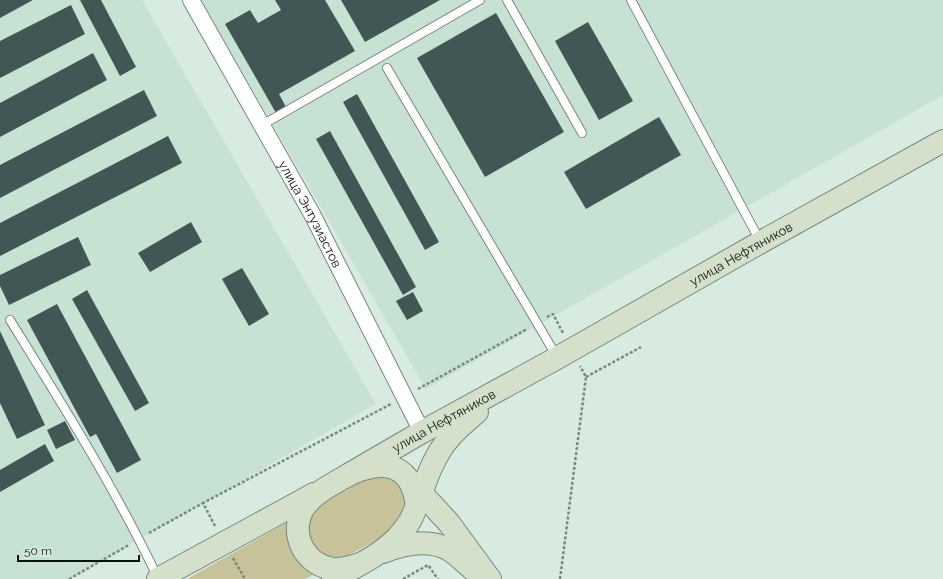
<svg xmlns="http://www.w3.org/2000/svg" width="943" height="579" viewBox="0 0 943 579" font-family="Raleway,sans-serif">
	<rect width="100%" height="100%" fill="#d8ebe0"/>
	<g fill="#c7e2d3">
		<path d="M0,0H142L376,404L70,579H0Z"/>
		<path d="M201,0H943V95L426,389Z"/>
	</g>
	<g fill="#c7c29a">
		<path d="M370,474L393,478L403,489L406,504L396,523L380,538L349,555L342,557H334L326,556L319,552L313,546L309,538L307,519L315,504Z"/>
		<path d="M288,522C285,544 295,564 315,574L305,579H187Z"/>
	</g>
	<g fill="#425655">
		<path d="M0,0H33L0,18Z"/>
		<path d="M80,0H101L136,67L120,76Z"/>
		<path d="M275,0H325L355,51L279,94L286,107L276,113L225,24L250,10L258,23L281,10Z"/>
		<path d="M341,0H440L365,42Z"/>
		<path d="M71,5L85,34L0,78V41Z"/>
		<path d="M496,13L564,132L485,177L417,58Z"/>
		<path d="M588,22L633,101L599,120L555,41Z"/>
		<path d="M93,53L107,80L0,137V103Z"/>
		<path d="M144,90L157,116L0,198V165Z"/>
		<path d="M357,94L439,242L425,250L343,102Z"/>
		<path d="M659,117L681,155L586,209L564,172Z"/>
		<path d="M330,131L416,287L403,295L316,139Z"/>
		<path d="M168,136L182,163L0,256V223Z"/>
		<path d="M191,222L202,242L150,272L138,253Z"/>
		<path d="M78,237L91,265L9,305L0,286V275Z"/>
		<path d="M242,268L269,314L249,326L222,279Z"/>
		<path d="M87,290L149,403L135,411L72,299Z"/>
		<path d="M413,292L423,311L407,320L396,301Z"/>
		<path d="M57,304L141,460L117,473L96,434L90,437L27,320Z"/>
		<path d="M0,331L45,425L17,439L0,403Z"/>
		<path d="M65,421L75,440L56,449L47,430Z"/>
		<path d="M45,444L54,461L0,492V470Z"/>
	</g>
	<g fill="none" stroke-linecap="round" stroke-linejoin="round">
		<defs>
			<g id="lane">
				<path d="M507,0L582,133"/>
				<path d="M631,0L760,241"/>
				<path d="M387,68L557,357"/>
				<path d="M262,125L480,0"/>
				<path d="M10,320C62,404 115,488 158,578"/>
			</g>
			<g id="street">
				<path id="s1" d="M191,0L312,214L422,432"/>
			</g>
			<g id="secondary">
				<path id="s2" d="M348,475L422,432L557,358L761,242L943,141"/>
				<path d="M413,484L449,523L490,579"/>
				<path d="M416,508C425,483 433,455 452,435C460,426 469,419 477,412"/>
				<path d="M383,552C403,544 428,539 448,549C458,555 466,564 475,571"/>
				<path d="M158,579L314,494"/>
				<path d="M333,579C364,562 402,546 415,510C418,504 415,495 413,489C401,455 365,465 341,479C327,487 312,495 303,509C289,535 305,565 333,569C342,570 351,567 360,564"/>
			</g>
		</defs>
		<use href="#lane" stroke="#77887f" stroke-width="10"/>
		<use href="#street" stroke="#77887f" stroke-width="18"/>
		<use href="#secondary" stroke="#77887f" stroke-width="24"/>
		<g stroke="#7b8880" stroke-width="2.5" stroke-dasharray="3 2" stroke-linecap="butt">
			<path d="M547,317L553,314L563,333"/>
			<path d="M586,377L641,347"/>
			<path d="M418,389L527,329"/>
			<path d="M215,526L203,503L391,404"/>
			<path d="M149,533L203,503"/>
			<path d="M233,558L245,579"/>
			<path d="M69,579L129,545"/>
			<path d="M403,579L428,565L438,579"/>
			<path d="M560,579L586,377L580,366"/>
		</g>
		<use href="#lane" stroke="#fff" stroke-width="8"/>
		<use href="#street" stroke="#fff" stroke-width="16"/>
		<use href="#secondary" stroke="#d4e0ca" stroke-width="22"/>
	</g>
	<g text-anchor="middle" stroke-width="4" stroke-linejoin="round" paint-order="stroke">
		<g font-size="13" fill="#0b120e" stroke="#d8ebe0">
			<text dy="5" stroke="none"><textPath href="#s1" startOffset="245">улица Энтузиастов</textPath></text>
			<text dy="5" stroke="none"><textPath href="#s2" startOffset="451">улица Нефтяников</textPath></text>
			<text dy="5" stroke="none"><textPath href="#s2" startOffset="110">улица Нефтяников</textPath></text>
		</g>
	</g>
	<path d="M18 555v6h121v-6" fill="none" stroke="#0b120e" stroke-width="2"/>
	<text x="24" y="555" font-size="12" fill="#0b120e" stroke="#d8ebe0" stroke-width="3" paint-order="stroke">50 m</text>
</svg>
